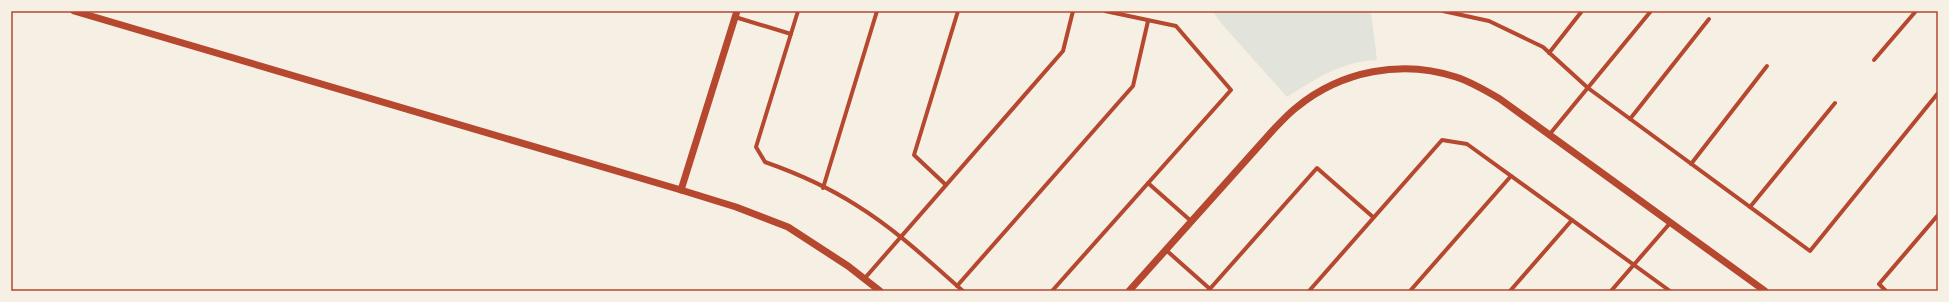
<svg xmlns="http://www.w3.org/2000/svg" width="1949" height="302" viewBox="0 0 1949 302" font-family="'Source Serif 4',serif">
	<rect width="100%" height="100%" fill="#f6efe4"/>
	<path fill="#e2e4dc" d="M1215,11H1371L1377,60C1342,61 1315,79 1287,97L1221,23L1213,12Z"/>
	<g fill="none" stroke-linecap="round" stroke-linejoin="round">
		<g stroke="#b5482f" stroke-width="4">
			<path d="M798,11L756,147L765,162C796,173 828,187 856,205C895,229 929,261 963,291"/>
			<path d="M1443,11L1489,21L1543,47L1588,88L1810,251L1938,93"/>
			<path d="M735,17L791,34"/>
			<path d="M1549,53L1582,11"/>
			<path d="M1874,60L1916,11"/>
			<path d="M1630,119L1709,19"/>
			<path d="M1549,135L1651,11"/>
			<path d="M1691,164L1767,66"/>
			<path d="M1148,183L1191,221"/>
			<path d="M946,185L914,155L958,11"/>
			<path d="M823,188L877,11"/>
			<path d="M1750,207L1835,103"/>
			<path d="M1166,250L1210,289"/>
			<path d="M865,278L1063,51L1073,11"/>
			<path d="M957,286L1133,86L1148,21"/>
			<path d="M1052,291L1231,90L1176,26L1105,11"/>
			<path d="M1208,291L1317,168L1373,217"/>
			<path d="M1309,291L1442,140L1467,144L1670,291"/>
			<path d="M1410,291L1511,176"/>
			<path d="M1510,291L1572,220"/>
			<path d="M1611,291L1671,222"/>
			<path d="M1886,291L1879,284L1938,215"/>
		</g>
		<g stroke="#b5482f" stroke-width="7">
			<path d="M74,11L681,190L736,207L788,227L848,266L880,291"/>
			<path d="M681,190L737,11"/>
			<path d="M1129,291L1275,128C1282,121 1289,113 1297,107C1341,71 1402,59 1456,77C1471,82 1485,90 1500,99L1765,291"/>
		</g>
	</g>
	<rect width="1949" height="302" fill="none" stroke="#f6efe4" stroke-width="24"/>
	<rect x="12" y="12" width="1925" height="278" fill="none" stroke="#b5482f" stroke-width="1.5"/>
</svg>
